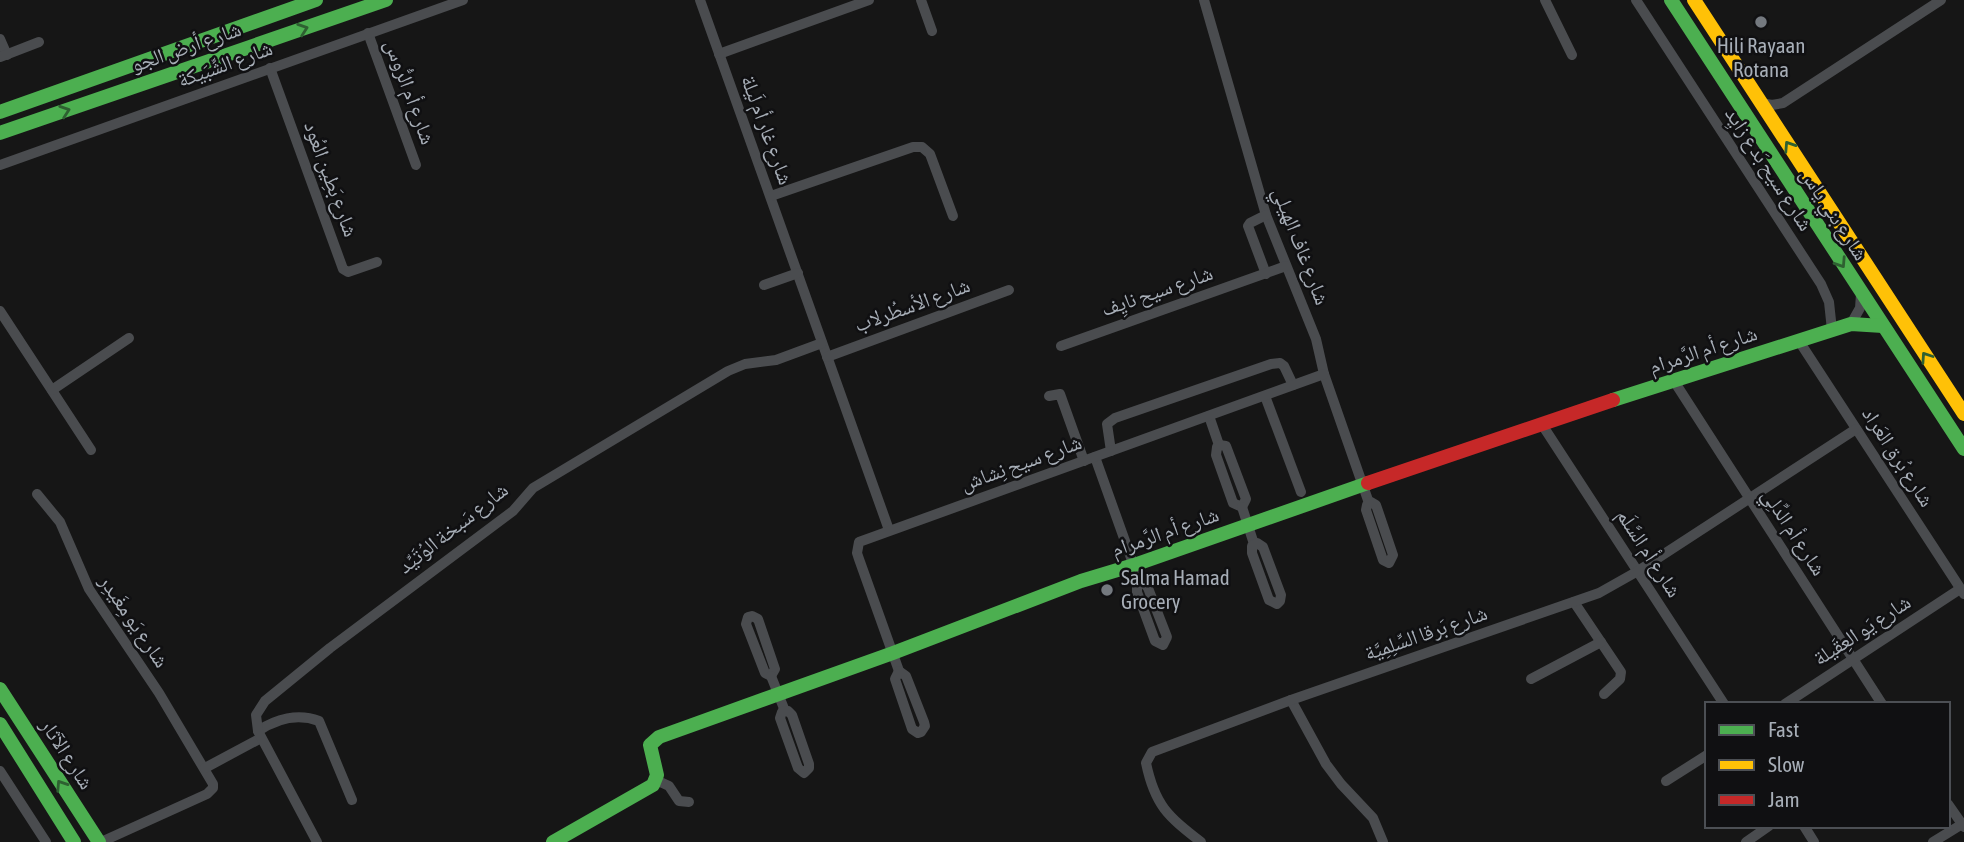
<svg xmlns="http://www.w3.org/2000/svg" width="1964" height="842" viewBox="0 0 1964 842" font-family="'Asap Condensed','Noto Naskh Arabic',sans-serif">
	<rect width="100%" height="100%" fill="#161616"/>
	<g fill="none" stroke-linecap="round" stroke-linejoin="round">
		<g stroke="#4a4c4f" stroke-width="10">
			<path d="M700,0L889,530"/>
			<path d="M921,0L932,31"/>
			<path d="M1204,0L1266,215L1316,339L1324,374L1369,503"/>
			<path d="M1545,0L1572,55"/>
			<path d="M1636,0L1821,284L1829,302L1832,330"/>
			<path d="M368,33L416,165"/>
			<path d="M0,39L7,55"/>
			<path d="M719,54L869,0"/>
			<path d="M0,57L39,42"/>
			<path d="M270,68L343,269L348,272L377,262"/>
			<path d="M1761,103L1772,105L1783,103L1941,0"/>
			<path d="M0,165L463,0"/>
			<path d="M771,196L913,147H922L930,154L953,216"/>
			<path d="M1266,274L1248,226L1250,223L1266,215"/>
			<path d="M764,285L798,273"/>
			<path d="M0,311L91,450"/>
			<path d="M1851,324L1860,308L1861,294"/>
			<path d="M1799,341L1964,594"/>
			<path d="M1061,346L1286,266"/>
			<path d="M827,357L1009,290"/>
			<path d="M1674,381L1882,704"/>
			<path d="M52,390L129,338"/>
			<path d="M1049,396L1060,394L1084,461"/>
			<path d="M1265,396L1301,492"/>
			<path d="M1209,416L1219,445"/>
			<path d="M1541,423L1724,704"/>
			<path d="M1219,445L1226,446L1246,499L1242,507L1233,503L1216,455L1217,447Z"/>
			<path d="M1111,451L1107,424L1115,418L1271,364L1280,363L1284,366L1293,385"/>
			<path d="M1095,457L1140,583"/>
			<path d="M37,494L60,522L89,589L159,693L213,784V788L207,794L101,842"/>
			<path d="M1371,502L1376,505L1393,555L1389,563L1383,560L1366,510L1367,505Z"/>
			<path d="M1242,507L1254,544"/>
			<path d="M1257,543L1263,547L1281,595L1280,601L1277,604L1269,600L1252,553V546Z"/>
			<path d="M1140,583H1144L1148,588L1167,637L1163,645L1155,641L1137,592V585Z"/>
			<path d="M1574,602L1621,672L1620,679L1604,694"/>
			<path d="M752,616L758,619L775,669L771,676L765,673L746,624L748,617Z"/>
			<path d="M899,671L859,559L857,553L859,542L1324,374"/>
			<path d="M899,671L906,676L924,722L925,726L921,732L918,733L912,729L895,679Z"/>
			<path d="M771,676L785,711"/>
			<path d="M1531,679L1601,642"/>
			<path d="M1291,700L1326,764L1341,784L1373,818L1383,842"/>
			<path d="M1785,704L1960,589"/>
			<path d="M788,711L792,715L809,764V768L804,773L798,768L780,718L782,712Z"/>
			<path d="M258,731C276,719 298,713 319,721L352,800"/>
			<path d="M205,768L261,738"/>
			<path d="M0,771L46,842"/>
			<path d="M656,780L669,786L679,801L689,802"/>
			<path d="M1666,781L1707,755"/>
			<path d="M1948,804L1964,827"/>
			<path d="M1804,826L1814,842"/>
			<path d="M317,842L258,731L256,715L265,701L330,648L513,511L533,488L728,371L745,364L776,360L822,343"/>
			<path d="M1201,842C1168,816 1155,806 1146,763L1152,752L1291,700L1599,593L1638,571L1856,429"/>
			<path d="M1746,842L1769,826"/>
			<path d="M1933,842L1964,823"/>
		</g>
		<g stroke="#4caf50" stroke-width="14">
			<path d="M1671,0L1964,449"/>
			<path d="M0,112L316,0"/>
			<path d="M0,133L386,0"/>
			<path d="M1613,400L1851,324L1883,326"/>
			<path d="M0,689L99,842"/>
			<path d="M0,724L74,842"/>
			<path d="M553,842L653,785L657,775L650,745L659,737L893,653L1081,581L1134,565L1368,483"/>
		</g>
		<path stroke="#ffc107" stroke-width="14" d="M1694,0L1964,414"/>
		<path stroke="#c62828" stroke-width="14" d="M1368,483L1613,400"/>
	</g>
	<defs><path id="oneway-chevron" d="M-2-3.5L2.5 0L-2 3.5" fill="none" stroke-width="1.6" stroke-linecap="round" stroke-linejoin="round" transform="scale(1.75)"/></defs>
	<g stroke="#2e6031">
		<use href="#oneway-chevron" transform="translate(303 29) rotate(-19)"/>
		<use href="#oneway-chevron" transform="translate(65 111) rotate(-19)"/>
		<use href="#oneway-chevron" transform="translate(1789 146) rotate(-123)"/>
		<use href="#oneway-chevron" transform="translate(1841 263) rotate(57)"/>
		<use href="#oneway-chevron" transform="translate(1926 357) rotate(-124)"/>
		<use href="#oneway-chevron" transform="translate(61 785) rotate(-123)"/>
	</g>
	<g fill="#74797f" stroke="#101012" stroke-width="2.5">
		<circle cx="1761" cy="22" r="7"/>
		<circle cx="1107" cy="590" r="7"/>
	</g>
	<g text-anchor="middle" stroke-width="5" stroke-linejoin="round" paint-order="stroke">
		<g font-size="21" fill="#a7aeb7" stroke="#101012">
			<text x="1761" y="53">Hili Rayaan<tspan x="1761" dy="24">Rotana</tspan></text>
			<text x="1121" y="585" text-anchor="start">Salma Hamad<tspan x="1121" dy="24">Grocery</tspan></text>
		</g>
		<g font-size="21" fill="#a7aeb7" stroke="#101012">
			<text transform="translate(186 47) rotate(-19)" y="7">شارع أرض الجو</text>
			<text transform="translate(225 64) rotate(-20)" y="7">شارع الشِّبَيكة</text>
			<text transform="translate(410 92) rotate(70)" y="7">شارع أم الرُّوس</text>
			<text transform="translate(767 130) rotate(70)" y="7">شارع غار أم لَيلة</text>
			<text transform="translate(1769 169) rotate(57)" y="7">شارع سيح بَدع زايِد</text>
			<text transform="translate(331 179) rotate(70)" y="7">شارع بَطِين العُود</text>
			<text transform="translate(1834 214) rotate(57)" y="7">شارع بني ياس</text>
			<text transform="translate(1301 246) rotate(69)" y="7">شارع غاف الهيلي</text>
			<text transform="translate(1157 291) rotate(-19)" y="7">شارع سيح نايِف</text>
			<text transform="translate(912 305) rotate(-20)" y="7">شارع الأسطُرلاب</text>
			<text transform="translate(1703 350) rotate(-18)" y="7">شارع أم الرَّمرام</text>
			<text transform="translate(1898 457) rotate(57)" y="7">شارع بُرق العَراد</text>
			<text transform="translate(1021 463) rotate(-20)" y="7">شارع سيح نِشاش</text>
			<text transform="translate(453 528) rotate(-38)" y="7">شارع سَبخة الوُتَيِّد</text>
			<text transform="translate(1165 532) rotate(-19)" y="7">شارع أم الرَّمرام</text>
			<text transform="translate(1794 532) rotate(57)" y="7">شارع أم الدِّلِي</text>
			<text transform="translate(1649 553) rotate(57)" y="7">شارع أم السَّلَم</text>
			<text transform="translate(134 621) rotate(56)" y="7">شارع يَو مِغَيدِر</text>
			<text transform="translate(1862 630) rotate(-33)" y="7">شارع يَو العِقَيلة</text>
			<text transform="translate(1426 633) rotate(-19)" y="7">شارع بَرقا السِّلِمِيَّة</text>
			<text transform="translate(67 754) rotate(57)" y="7">شارع الآثار</text>
		</g>
	</g>
	<rect x="1705" y="702" width="245" height="126" fill="#101012" stroke="#4c4f54" stroke-width="2"/>
	<rect x="1719" y="725" width="35" height="10" fill="#4caf50" stroke="#4c4f54" stroke-width="2"/>
	<text x="1768" y="737" font-size="21" fill="#a7aeb7">Fast</text>
	<rect x="1719" y="760" width="35" height="10" fill="#ffc107" stroke="#4c4f54" stroke-width="2"/>
	<text x="1768" y="772" font-size="21" fill="#a7aeb7">Slow</text>
	<rect x="1719" y="795" width="35" height="10" fill="#c62828" stroke="#4c4f54" stroke-width="2"/>
	<text x="1768" y="807" font-size="21" fill="#a7aeb7">Jam</text>
</svg>
